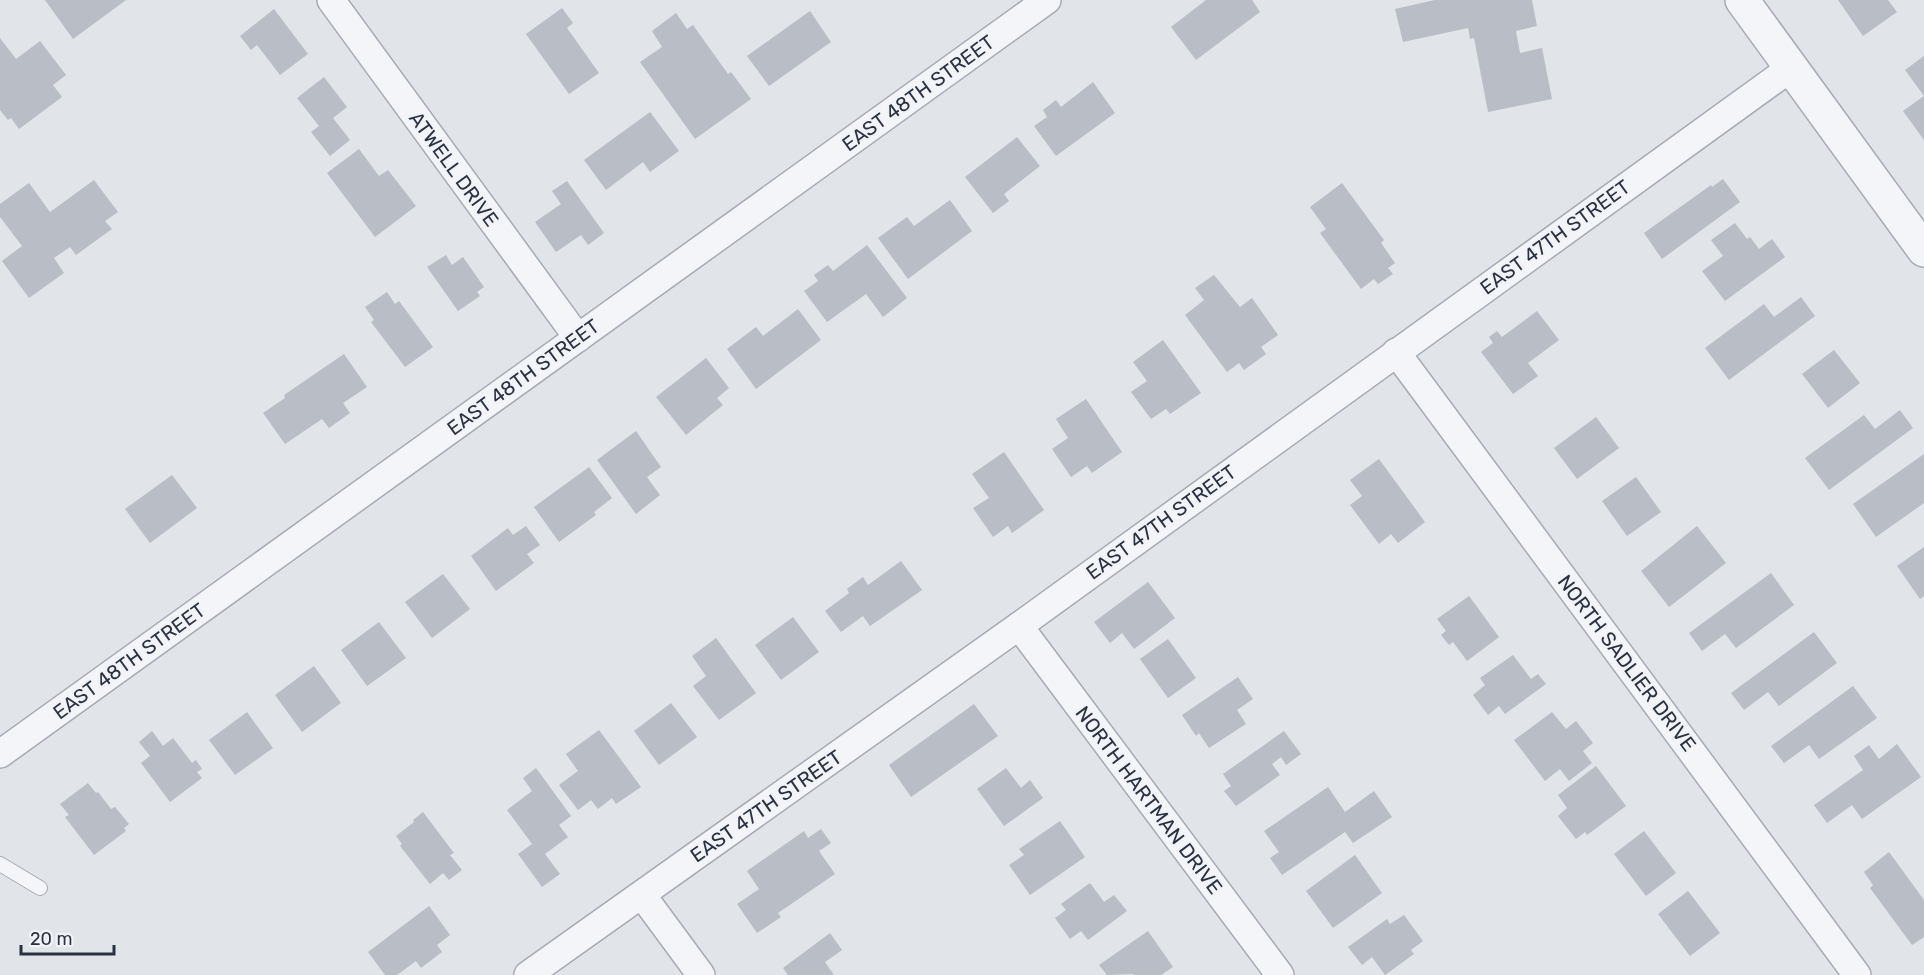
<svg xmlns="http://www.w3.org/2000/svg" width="1924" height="975" viewBox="0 0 1924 975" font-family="Rubik,sans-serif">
	<rect width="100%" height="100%" fill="#e1e4e9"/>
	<g fill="#b8bdc6">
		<path d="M45,0H126L73,39Z"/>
		<path d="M1206,0H1252L1260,12L1196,60L1171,27Z"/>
		<path d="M1435,0H1532L1537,26L1516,31L1520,53L1542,48L1552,99L1488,112L1474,38L1470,39L1468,28L1403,42L1395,9Z"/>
		<path d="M1838,0H1888L1897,12L1863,36Z"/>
		<path d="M562,8L573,23L567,28L599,73L569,94L526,34Z"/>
		<path d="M274,9L308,54L280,75L257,45L251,50L240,36Z"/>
		<path d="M810,11L831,42L769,86L747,56Z"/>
		<path d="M676,13L687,29L693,25L728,74L731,72L751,99L695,139L640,62L662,47L652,31Z"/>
		<path d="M0,38L16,59L40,41L66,75L53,85L62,97L19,129L11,118L8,120L0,110Z"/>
		<path d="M1924,56V140L1903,111L1924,96L1905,70Z"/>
		<path d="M324,77L347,107L333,118L350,140L330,156L311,132L319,126L297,98Z"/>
		<path d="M1093,82L1115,113L1056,156L1034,126L1047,117L1043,110L1056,100L1061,107Z"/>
		<path d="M650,112L679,151L650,172L643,162L606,190L584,160Z"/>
		<path d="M1017,137L1040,166L1004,194L1009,201L993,213L965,177Z"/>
		<path d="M359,149L379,176L388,170L416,206L375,237L327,173Z"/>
		<path d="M1723,179L1740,202L1662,259L1644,233L1711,185L1712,187Z"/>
		<path d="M94,180L118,212L105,221L112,229L76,255L70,247L54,258L64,273L29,298L2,261L22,246L0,217V204L29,183L50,212Z"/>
		<path d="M567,181L604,233L588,245L581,235L556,252L535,222L561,204L552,191Z"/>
		<path d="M1342,183L1384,240L1381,243L1395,263L1388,268L1393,274L1378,284L1374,279L1361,289L1320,233L1326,229L1310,207Z"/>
		<path d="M950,200L972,231L908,279L878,238L907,217L914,226Z"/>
		<path d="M1735,223L1747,239L1750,237L1759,249L1772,239L1785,257L1725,301L1702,271L1723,256L1711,240Z"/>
		<path d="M867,245L907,298L883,317L866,294L827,322L804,291L818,281L814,275L828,265L833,271Z"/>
		<path d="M446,255L452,265L463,257L484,287L477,292L480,296L458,311L427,267Z"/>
		<path d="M1214,275L1240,307L1252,298L1278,335L1261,347L1266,354L1244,370L1239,363L1227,372L1185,315L1204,300L1195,288Z"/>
		<path d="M387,292L395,304L399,301L433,347L405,367L371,322L374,320L365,307Z"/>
		<path d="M1801,297L1815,316L1729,380L1705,348L1764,304L1774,317Z"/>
		<path d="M798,309L821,340L756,389L727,349L756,327L763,336Z"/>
		<path d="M1537,311L1559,340L1528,363L1538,376L1513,394L1481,352L1493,343L1489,337L1497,331L1502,337Z"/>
		<path d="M1163,340L1201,393L1170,414L1166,409L1151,419L1131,392L1147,381L1133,362Z"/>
		<path d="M1834,350L1860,383L1828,408L1802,374Z"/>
		<path d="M344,354L367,387L343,403L350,413L329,428L322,419L285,444L263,413L285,398L284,395Z"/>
		<path d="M706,358L729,388L717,398L723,405L686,435L656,397Z"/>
		<path d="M1086,399L1122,452L1092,473L1087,466L1071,477L1052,449L1068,438L1056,419Z"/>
		<path d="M1900,410L1913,428L1829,490L1805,458L1864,415L1875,429Z"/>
		<path d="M1596,417L1619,448L1577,479L1554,448Z"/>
		<path d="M636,431L661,467L647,477L660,495L636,514L597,460Z"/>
		<path d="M1004,452L1044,510L1012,533L1008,526L993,537L973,508L989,498L972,474Z"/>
		<path d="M1924,454V503L1876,537L1853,504Z"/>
		<path d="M1379,459L1425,522L1398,543L1391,534L1379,544L1350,505L1362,496L1350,480Z"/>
		<path d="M589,467L612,498L594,512L596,515L559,542L534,507Z"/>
		<path d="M172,475L197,508L150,543L125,509Z"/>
		<path d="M1636,477L1661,512L1627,536L1602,501Z"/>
		<path d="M526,526L540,545L527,554L534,563L496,591L471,556L508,528L513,535Z"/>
		<path d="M1697,526L1726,563L1669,607L1641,571Z"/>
		<path d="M1924,547V596L1920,599L1897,566Z"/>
		<path d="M901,561L922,590L870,626L863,616L841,632L825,611L849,593L847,589L863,577L868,585Z"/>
		<path d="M1771,573L1794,605L1736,648L1725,634L1702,651L1689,633Z"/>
		<path d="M443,574L470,609L432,638L405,602Z"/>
		<path d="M1148,582L1175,618L1134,649L1122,633L1110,643L1094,622Z"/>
		<path d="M1469,596L1499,637L1467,661L1453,642L1449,645L1441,635L1446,631L1437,619Z"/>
		<path d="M793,617L819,652L781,680L755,645Z"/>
		<path d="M379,622L406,658L367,686L341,650Z"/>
		<path d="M1814,632L1837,663L1779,706L1768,692L1744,710L1731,693Z"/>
		<path d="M716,638L756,693L719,720L693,686L706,676L692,656Z"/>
		<path d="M1168,639L1196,678L1168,698L1140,659Z"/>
		<path d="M1513,655L1531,679L1538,674L1546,684L1505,714L1499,706L1488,715L1473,695L1485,685L1480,678Z"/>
		<path d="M314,666L341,703L302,732L275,695Z"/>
		<path d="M1238,677L1253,699L1237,710L1246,724L1209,748L1199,733L1196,736L1182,715Z"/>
		<path d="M1853,686L1877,718L1819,759L1809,745L1784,763L1771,746Z"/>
		<path d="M671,703L697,737L659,765L634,731Z"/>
		<path d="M974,704L998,736L911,797L889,765Z"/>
		<path d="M247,712L273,748L235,775L209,740Z"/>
		<path d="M1552,712L1566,729L1576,721L1593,743L1583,751L1592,763L1569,781L1560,769L1545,781L1514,740Z"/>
		<path d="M599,730L641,787L616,804L612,798L598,809L591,800L578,810L559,785L578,771L566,754Z"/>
		<path d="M152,731L163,746L173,738L192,763L196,760L202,769L197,772L202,778L170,802L141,763L150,756L139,742Z"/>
		<path d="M1284,731L1301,754L1286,765L1281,757L1272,764L1280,775L1236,806L1224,791L1231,786L1223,774Z"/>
		<path d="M1897,744L1921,777L1862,819L1852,805L1827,823L1814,805L1863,770L1854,756L1869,745L1879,759Z"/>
		<path d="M1596,766L1626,806L1587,835L1585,832L1576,839L1558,816L1567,808L1558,795Z"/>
		<path d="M536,768L571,816L559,825L568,837L545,854L560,874L542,887L518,854L532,844L507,810L532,791L523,778Z"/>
		<path d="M1006,768L1021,788L1030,780L1043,798L1004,826L977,789Z"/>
		<path d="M88,783L96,793L98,792L111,809L115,807L129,824L124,828L126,831L94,855L65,817L69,815L60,804Z"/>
		<path d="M1328,787L1345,812L1374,791L1392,817L1353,843L1345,832L1282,875L1270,858L1279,852L1264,831Z"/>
		<path d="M423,812L454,853L450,855L462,870L449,880L443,873L430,884L400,846L402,844L396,836L414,822L413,820Z"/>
		<path d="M1060,821L1085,857L1030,895L1009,865L1024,855L1019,849Z"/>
		<path d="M821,829L831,843L819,851L835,874L778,913L781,917L757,933L737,904L759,889L747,871L804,831L808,838Z"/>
		<path d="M1644,831L1676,873L1646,896L1614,854Z"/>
		<path d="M1889,852L1924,900V937L1912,945L1870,888L1873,885L1864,872Z"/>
		<path d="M1355,855L1382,893L1333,928L1306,891Z"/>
		<path d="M1090,883L1104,902L1114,895L1127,911L1088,940L1081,931L1070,939L1055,918L1066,910L1061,904Z"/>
		<path d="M1688,891L1720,933L1690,956L1658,914Z"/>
		<path d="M429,906L450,935L437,945L442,952L421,968L416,961L397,975H385L368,952Z"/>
		<path d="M1404,915L1423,941L1411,950L1414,954L1385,975L1372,957L1362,965L1348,947L1387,919L1390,924Z"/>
		<path d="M1148,931L1173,967L1161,975H1134L1133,974L1107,975L1099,965Z"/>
		<path d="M830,933L842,950L825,962L834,975H788L783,968Z"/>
	</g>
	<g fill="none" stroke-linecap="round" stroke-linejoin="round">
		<defs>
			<path id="service" d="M0,864L40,888"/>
			<g id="minor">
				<path d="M331,0L578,338"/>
				<path d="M1396,352L1857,975"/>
				<path d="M1019,626L1280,975"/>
				<path d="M0,754L1047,0"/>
				<path d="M642,895L701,975"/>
				<path d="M528,975L1019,626L1792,67"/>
			</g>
			<path id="tertiary" d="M1742,0L1924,250"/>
		</defs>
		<use href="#service" stroke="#a6abb3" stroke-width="16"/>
		<use href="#minor" stroke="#a6abb3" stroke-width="30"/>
		<use href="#tertiary" stroke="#a6abb3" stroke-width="36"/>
		<use href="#service" stroke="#f4f5f8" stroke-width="14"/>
		<use href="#minor" stroke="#f4f5f8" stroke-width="27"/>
		<use href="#tertiary" stroke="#f4f5f8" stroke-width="33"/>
	</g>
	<g text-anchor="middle" stroke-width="4.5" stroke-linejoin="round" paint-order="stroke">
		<g font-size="20" fill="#2a3241" stroke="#f1f3f7">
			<text transform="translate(918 93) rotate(-36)" y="7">EAST 48TH STREET</text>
			<text transform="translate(454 169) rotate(54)" y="7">ATWELL DRIVE</text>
			<text transform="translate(1555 237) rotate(-36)" y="7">EAST 47TH STREET</text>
			<text transform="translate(523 377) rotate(-36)" y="7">EAST 48TH STREET</text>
			<text transform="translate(1161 522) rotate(-36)" y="7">EAST 47TH STREET</text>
			<text transform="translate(129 661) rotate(-36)" y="7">EAST 48TH STREET</text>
			<text transform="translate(1627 663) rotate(53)" y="7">NORTH SADLIER DRIVE</text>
			<text transform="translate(1149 800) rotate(53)" y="7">NORTH HARTMAN DRIVE</text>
			<text transform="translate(766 806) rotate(-35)" y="7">EAST 47TH STREET</text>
		</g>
	</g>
	<path d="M21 945v9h93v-9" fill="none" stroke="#2a3241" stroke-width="3"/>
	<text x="30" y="945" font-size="18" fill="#2a3241" stroke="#f1f3f7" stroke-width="4.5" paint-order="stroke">20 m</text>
</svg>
